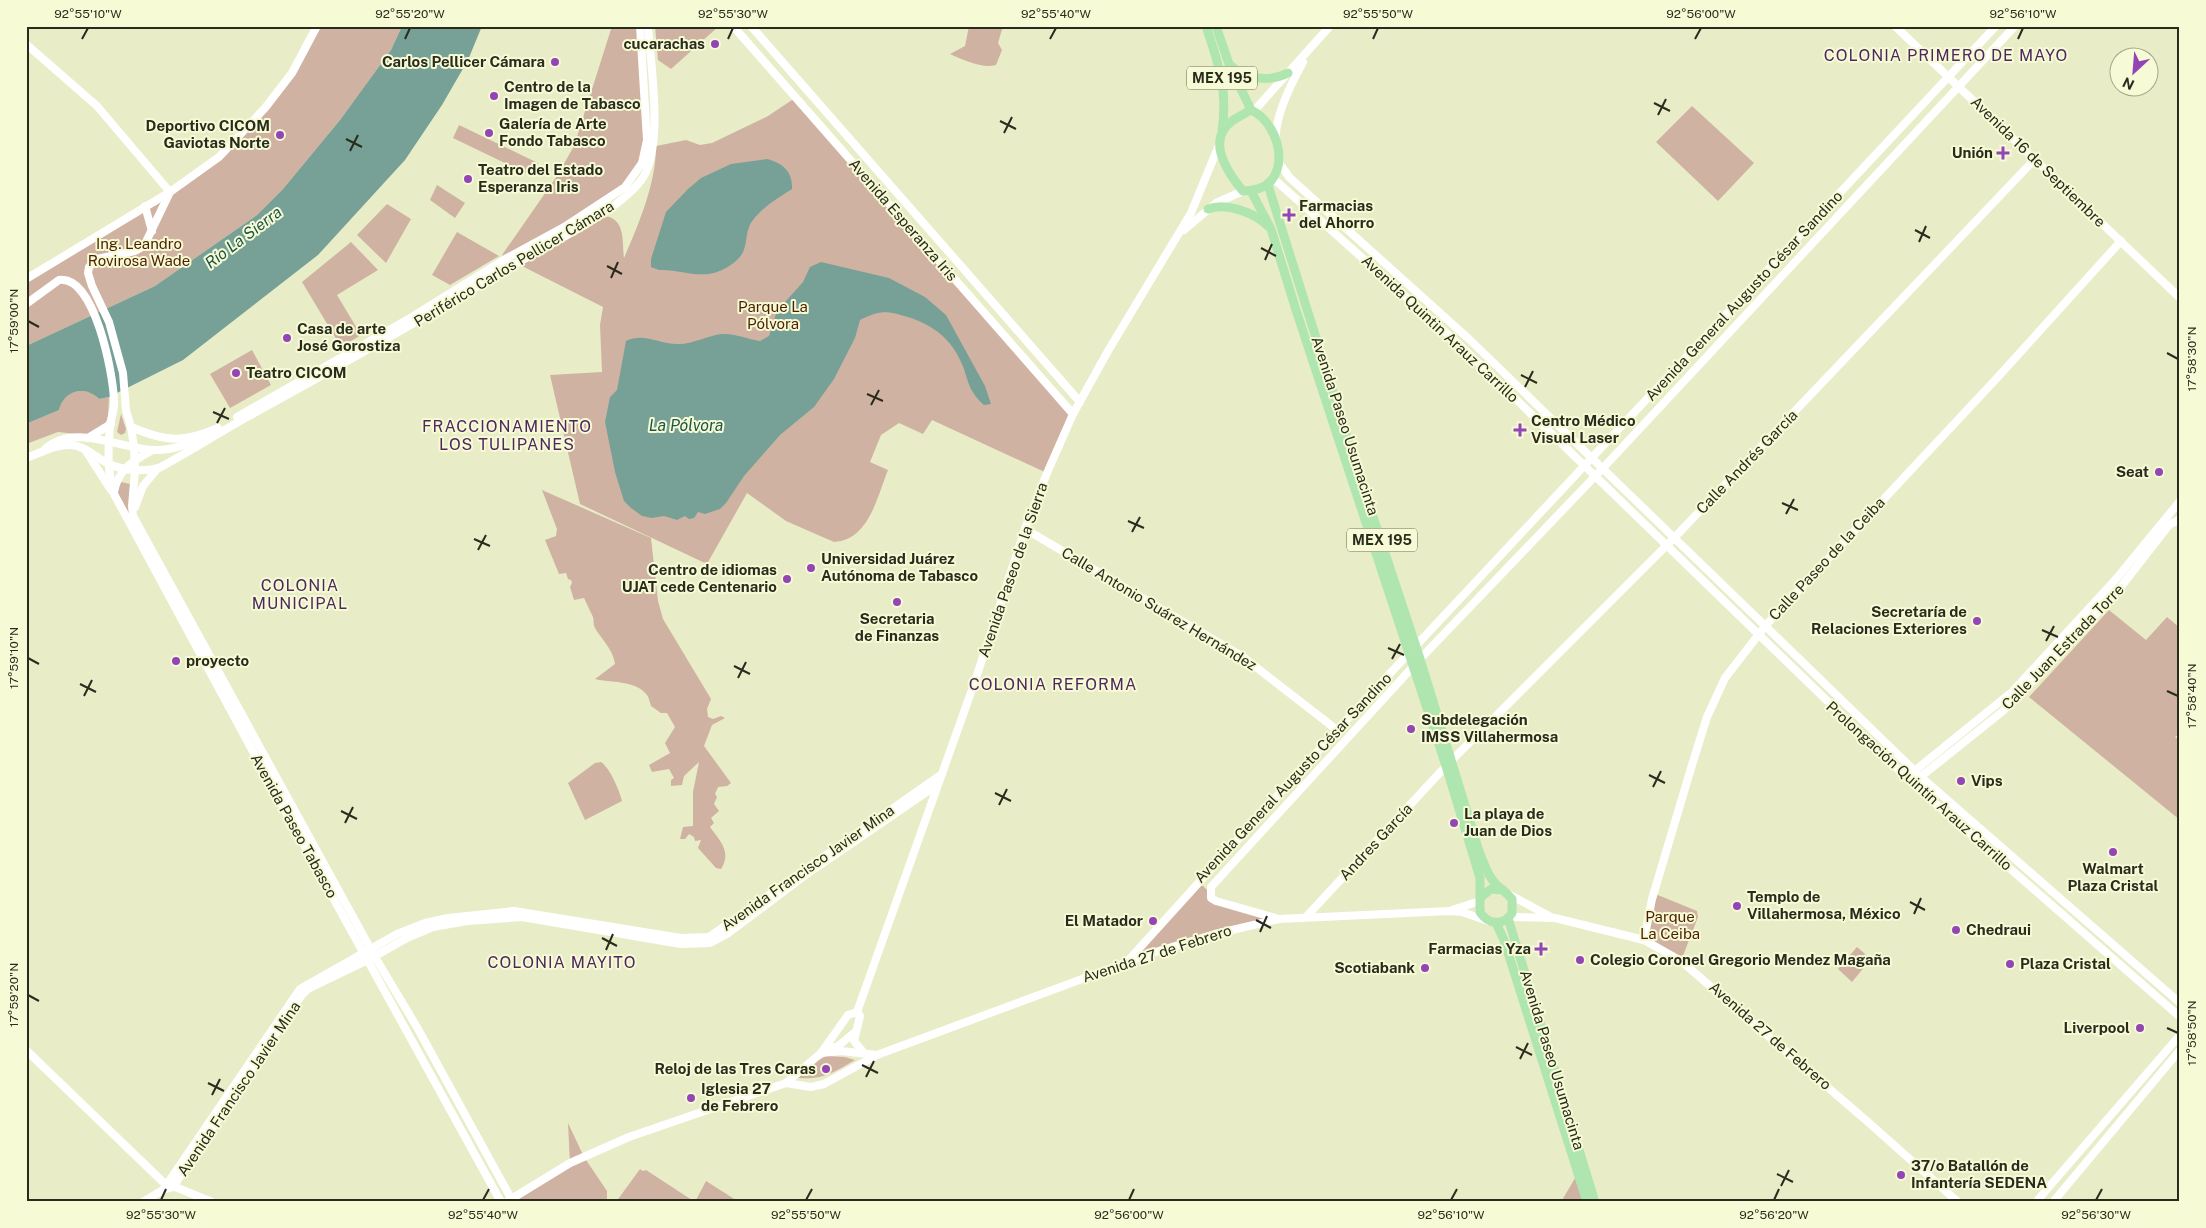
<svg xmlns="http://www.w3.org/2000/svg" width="2206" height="1228" viewBox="0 0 2206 1228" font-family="'Public Sans',sans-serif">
	<rect width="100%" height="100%" fill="#e8edc8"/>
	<g fill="#d0b2a2">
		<path d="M317,26H402L391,50L340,120L283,189L257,215L155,286L26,346V279L219,157L276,94Z"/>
		<path d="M612,26H640L646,147L630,182L507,258L502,255L557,176L574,146Z"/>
		<path d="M655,26H719L671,69L658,60Z"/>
		<path d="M969,26H1003L998,43L1002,50L996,65C983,69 963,60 950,54L965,46Z"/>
		<path d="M795,98L1073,414L1047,473L932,420L923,434L899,423L881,435L870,462L888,470C877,497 869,540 834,542L786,521L747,493L707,564L580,504L550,375L602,372L600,325L603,307L516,263L603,216C626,217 622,242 624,258C639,223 656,184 656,146L686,140L700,145L712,143L768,116Z"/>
		<path d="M1692,106L1754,163L1718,201L1656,142Z"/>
		<path d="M459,125L538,163L532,176L453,138Z"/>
		<path d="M437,185L465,203L455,218L430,200Z"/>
		<path d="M387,204L411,219L386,263L357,235Z"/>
		<path d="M457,232L499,256L450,285L432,275Z"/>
		<path d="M351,242L378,270L337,295L361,335L341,347L302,282Z"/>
		<path d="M252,350L271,385L230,408L210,374Z"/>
		<path d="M84,391L92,393L99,399L109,397L108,418L105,424L91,433L85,435L58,432L26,444V424L59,410C62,397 71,390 84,391Z"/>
		<path d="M121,414L126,429L125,433L121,435L117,432Z"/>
		<path d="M121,482L130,484L131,521L116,494Z"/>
		<path d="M542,490L651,538L658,601L663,619L711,699L707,709L708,717L713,719L721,716L725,718L712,725L704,746L731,783L727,786L718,787L715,794L717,797L714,804L719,811L711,818L714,823L710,827C720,841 732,852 721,869L716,868L698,848L701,840L695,841L694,837L689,834L685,839H680L683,827L693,826V792L699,762L684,776L682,785L671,786V780L674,778L669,769L652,772L649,765L670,753L665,743L675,727L667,713H661L651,706C650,703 649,698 647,695C636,680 611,683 595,679L615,664C613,649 602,640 595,628C593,624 594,620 593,617C590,611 587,604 584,598L574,600L570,587L572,583L571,580L568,579L566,573L559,574L545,540L556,536L557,529Z"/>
		<path d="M2109,610L2146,640L2167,617L2180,628V733L2175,737L2180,741V820L2029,697Z"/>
		<path d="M601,762C610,768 619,790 622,801L585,820L568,783L595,763Z"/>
		<path d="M1198,881L1210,893L1211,898L1279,919L1126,963Z"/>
		<path d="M1653,893L1697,911L1698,917L1681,961L1644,940Z"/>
		<path d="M1857,947L1871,959L1852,982L1838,969Z"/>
		<path d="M826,1056L845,1057L855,1060C834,1072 824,1080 798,1078L810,1065Z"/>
		<path d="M568,1123L584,1157L607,1191V1198L605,1202H513L570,1164Z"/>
		<path d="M640,1169L643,1171L646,1170L695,1202H616Z"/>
		<path d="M1578,1173L1587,1202H1561Z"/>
		<path d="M706,1181L739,1202H695Z"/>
	</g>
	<g fill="#77a196">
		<path d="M402,26H482L468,60L442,105L405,160L318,255L183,360L109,397L99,399C85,385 64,390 59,410L26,424V346L155,286L257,215L283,189L340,120L391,50Z"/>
		<path d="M767,159C783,163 793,172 792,189C778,198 764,206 753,220C745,230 748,241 743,252C738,263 720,273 708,274C692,276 676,269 659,270L651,267V259L666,212L688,189L701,178L731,164Z"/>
		<path d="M821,262L889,278L925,297L946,315L985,386L991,404L984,405C970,392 969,385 964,369C954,342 937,327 911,318C888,311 882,309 860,320L855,338L834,379L814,407L780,435L744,476L726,503L720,509L705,514L698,512L694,518L689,519L685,516L677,520L664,516L652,518L642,516L631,508L624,501L615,472L605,422L610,397L617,390L626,341C644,332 660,345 679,344C693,344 707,336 721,334C733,333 748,339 760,341L769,336L777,311L803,282L810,267Z"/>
	</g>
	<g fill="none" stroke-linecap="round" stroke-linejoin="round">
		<g stroke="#fff" stroke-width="8">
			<path d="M733,26L1073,414"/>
			<path d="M751,26L1080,402"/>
			<path d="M1895,26L2180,298"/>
			<path d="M26,44L97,106L170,192"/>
			<path d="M1254,111L1330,26"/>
			<path d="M1276,140C1274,117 1292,82 1303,62"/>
			<path d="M1278,162L1290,178L1470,340L1921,777L2180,1003"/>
			<path d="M1274,179L1463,348L1912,783L2180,1017"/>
			<path d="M170,192L144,246L135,251L97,259L89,267L88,273L92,286L109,322L123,373L126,410L131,427L134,447L135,470L132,506L133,516L375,957L418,1029L513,1202"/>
			<path d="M145,206L152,231"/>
			<path d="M1184,230L1216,203L1243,191"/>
			<path d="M26,279L170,192L219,157L265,108L292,73L317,26"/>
			<path d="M26,304L59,280C95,275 113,374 114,400C115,409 111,417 110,426C108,449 107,472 114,494L278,798L501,1202"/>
			<path d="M237,417L412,317L507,258L564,227L625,187L642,163L647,140L640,26"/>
			<path d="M131,427C166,442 184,443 218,428"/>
			<path d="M88,438L111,424"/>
			<path d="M45,449C74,423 118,448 153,450C173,451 191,443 208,434"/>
			<path d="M86,451L111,490"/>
			<path d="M26,458C40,453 56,444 71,445C86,446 96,458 109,464C124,471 143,472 159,468C189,452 217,434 247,417C337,368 425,317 514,265C548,245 625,208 644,176C663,142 651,66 648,26"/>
			<path d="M114,492C118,469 134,460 153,450"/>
			<path d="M135,507L143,486L158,468"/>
			<path d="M1025,529L1243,657L1337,730"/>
			<path d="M1912,773L2013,691L2116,579L2180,501"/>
			<path d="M1918,779L2003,711L2044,670L2120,588L2169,525L2180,519"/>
			<path d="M1510,895L1553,918"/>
			<path d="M1452,910L1480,901"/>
			<path d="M1306,917L1446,766L1675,537L2035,159"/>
			<path d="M1509,917L1555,918L1644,940L1681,961L1868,1122L1958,1202"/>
			<path d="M1279,919L1216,901L1211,898V887L1420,659L1603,468L2015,26"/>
			<path d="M1644,940L1652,899L1692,765L1707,717L1725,678L1766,625L1997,378L2121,241"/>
			<path d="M1126,963L1337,730L1996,26"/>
			<path d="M857,1012L974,684L1025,529L1047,473L1073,414L1108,351L1191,213L1219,145"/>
			<path d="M857,1012L860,1016L854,1041L864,1053"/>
			<path d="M829,1049L838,1046L854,1033"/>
			<path d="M26,1050L163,1182L212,1202"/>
			<path d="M821,1053L848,1015L857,1012"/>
			<path d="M786,1083L811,1087L824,1084L877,1055L1152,953L1215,934L1279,919L1450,911L1462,912L1488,921"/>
			<path d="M163,1190L300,989L397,934L425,923L448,918L514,911L681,938L709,937L942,774"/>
			<path d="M508,1201L570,1163L629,1137L786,1083L821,1053L841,1051L877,1055"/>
			<path d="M143,1202L163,1190L173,1187L301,996L308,989L368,960L407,938L433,927L467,921L522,917L681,944L710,943L727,934L804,876L937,785"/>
			<path d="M2036,1202L2180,1035"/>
			<path d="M2053,1202L2180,1050"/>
		</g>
		<g stroke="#afe6b0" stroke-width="9">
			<path d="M1206,26C1219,66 1228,88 1222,131"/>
			<path d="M1216,26L1229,64L1251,110"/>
			<path d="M1230,65C1245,80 1270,82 1288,73"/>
			<path d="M1251,110C1284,125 1295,192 1243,191C1231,177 1212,150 1223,131C1229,120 1241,116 1251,110Z"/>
			<path d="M1268,185L1355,462L1420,659L1479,851C1485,866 1489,881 1503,890"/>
			<path d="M1251,191L1271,229L1296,310L1446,766L1480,878V912C1488,925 1504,926 1512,913V899L1503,890L1491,889L1481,897"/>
			<path d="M1208,209C1226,202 1256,213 1269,227"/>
			<path d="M1508,918L1595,1202"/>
			<path d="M1496,923L1504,940L1587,1202"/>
		</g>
	</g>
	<path fill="none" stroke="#292b1d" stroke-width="2" d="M82,39L88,28M405,39L410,28M728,39L733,28M1050,39L1056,28M1373,39L1378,28M1695,39L1701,28M2018,39L2023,28M1654,103L1670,111M1658,115L1666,99M1000,121L1016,129M1004,133L1012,117M346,139L362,147M350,151L358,135M1915,230L1930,238M1919,242L1926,226M1261,248L1276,256M1265,260L1272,244M607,266L622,274M611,278L618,262M28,321L39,327M2167,353L2178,359M1521,375L1537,383M1525,387L1533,371M867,394L883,401M871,405L879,390M213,412L229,419M217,423L225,408M1782,503L1798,510M1786,514L1794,499M1128,521L1144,528M1132,532L1140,517M474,539L490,546M478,550L486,535M2042,630L2058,637M2046,641L2054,626M1388,648L1404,655M28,658L39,664M1392,659L1400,644M734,666L750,674M738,678L746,662M80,684L96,692M2167,691L2178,696M84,696L92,680M1649,775L1665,783M1653,787L1661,771M995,793L1011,801M999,805L1007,789M341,811L357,819M345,823L353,807M1910,902L1925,910M1914,914L1921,898M1256,920L1271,928M1260,932L1267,916M602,938L617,946M606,950L613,934M28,995L39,1001M2167,1028L2178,1033M1516,1047L1532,1055M1520,1059L1528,1043M862,1065L878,1073M866,1077L874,1061M208,1083L224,1091M212,1095L220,1079M1777,1174L1793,1182M1781,1186L1789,1170M161,1200L166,1189M483,1200L489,1189M806,1200L812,1189M1129,1200L1134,1189M1451,1200L1457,1189M1774,1200L1779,1189M2096,1200L2102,1189"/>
	<g fill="#9345b5" stroke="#f6fad5" stroke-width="2">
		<circle cx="715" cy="44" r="5"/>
		<circle cx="555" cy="62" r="5"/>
		<circle cx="494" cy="96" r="5"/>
		<circle cx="489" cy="133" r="5"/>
		<circle cx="280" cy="135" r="5"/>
		<path d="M2000.5 145.5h5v5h5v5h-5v5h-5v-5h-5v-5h5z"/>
		<circle cx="468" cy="179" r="5"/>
		<path d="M1286.5 207.5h5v5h5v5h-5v5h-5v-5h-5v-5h5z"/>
		<circle cx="287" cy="338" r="5"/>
		<circle cx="236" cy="373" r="5"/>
		<path d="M1517.5 422.5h5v5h5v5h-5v5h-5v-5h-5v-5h5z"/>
		<circle cx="2159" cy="472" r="5"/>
		<circle cx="811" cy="568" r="5"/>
		<circle cx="787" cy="579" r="5"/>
		<circle cx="897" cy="602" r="5"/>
		<circle cx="1977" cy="621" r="5"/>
		<circle cx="176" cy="661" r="5"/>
		<circle cx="1411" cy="729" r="5"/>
		<circle cx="1961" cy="781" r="5"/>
		<circle cx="1454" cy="823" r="5"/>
		<circle cx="2113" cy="852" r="5"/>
		<circle cx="1737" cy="906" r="5"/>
		<circle cx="1153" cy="921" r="5"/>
		<circle cx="1956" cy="930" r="5"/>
		<path d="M1538.5 941.5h5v5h5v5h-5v5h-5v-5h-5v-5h5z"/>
		<circle cx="1580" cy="960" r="5"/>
		<circle cx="2010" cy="964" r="5"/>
		<circle cx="1425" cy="968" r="5"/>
		<circle cx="2140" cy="1028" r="5"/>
		<circle cx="826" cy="1069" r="5"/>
		<circle cx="691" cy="1098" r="5"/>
		<circle cx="1901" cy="1175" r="5"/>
	</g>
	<g text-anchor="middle" stroke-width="4" stroke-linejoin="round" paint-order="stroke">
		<g fill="#f6fad5" stroke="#666954" stroke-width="1">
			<rect x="1187" y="66.5" width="70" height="23" rx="4"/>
			<rect x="1347" y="528.5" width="70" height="23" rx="4"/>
		</g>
		<g font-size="14" font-weight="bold" fill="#292b1d">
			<text x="1222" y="83">MEX 195</text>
			<text x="1382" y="545">MEX 195</text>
		</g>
		<g font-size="15" font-weight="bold" fill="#292b1d" stroke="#f6fad5" text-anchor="start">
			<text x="705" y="49" text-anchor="end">cucarachas</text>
			<text x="545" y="67" text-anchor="end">Carlos Pellicer Cámara</text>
			<text x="504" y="92">Centro de la<tspan x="504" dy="17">Imagen de Tabasco</tspan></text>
			<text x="499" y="129">Galería de Arte<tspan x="499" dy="17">Fondo Tabasco</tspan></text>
			<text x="270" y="131" text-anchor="end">Deportivo CICOM<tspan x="270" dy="17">Gaviotas Norte</tspan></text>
			<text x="1993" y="158" text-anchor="end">Unión</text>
			<text x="478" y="175">Teatro del Estado<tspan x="478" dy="17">Esperanza Iris</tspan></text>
			<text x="1299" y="211">Farmacias<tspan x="1299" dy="17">del Ahorro</tspan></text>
			<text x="297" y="334">Casa de arte<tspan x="297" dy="17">José Gorostiza</tspan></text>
			<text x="246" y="378">Teatro CICOM</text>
			<text x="1531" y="426">Centro Médico<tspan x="1531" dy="17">Visual Laser</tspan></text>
			<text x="2149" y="477" text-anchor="end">Seat</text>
			<text x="821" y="564">Universidad Juárez<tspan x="821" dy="17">Autónoma de Tabasco</tspan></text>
			<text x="777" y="575" text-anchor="end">Centro de idiomas<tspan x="777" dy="17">UJAT cede Centenario</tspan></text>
			<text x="1967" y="617" text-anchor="end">Secretaría de<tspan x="1967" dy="17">Relaciones Exteriores</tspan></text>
			<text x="897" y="624" text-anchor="middle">Secretaria<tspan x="897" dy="17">de Finanzas</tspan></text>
			<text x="186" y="666">proyecto</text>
			<text x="1421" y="725">Subdelegación<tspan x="1421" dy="17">IMSS Villahermosa</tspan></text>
			<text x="1971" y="786">Vips</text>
			<text x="1464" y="819">La playa de<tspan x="1464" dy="17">Juan de Dios</tspan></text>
			<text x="2113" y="874" text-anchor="middle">Walmart<tspan x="2113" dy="17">Plaza Cristal</tspan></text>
			<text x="1747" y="902">Templo de<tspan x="1747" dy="17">Villahermosa, México</tspan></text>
			<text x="1143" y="926" text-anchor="end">El Matador</text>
			<text x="1966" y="935">Chedraui</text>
			<text x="1531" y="954" text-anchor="end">Farmacias Yza</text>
			<text x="1590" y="965">Colegio Coronel Gregorio Mendez Magaña</text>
			<text x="2020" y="969">Plaza Cristal</text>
			<text x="1415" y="973" text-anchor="end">Scotiabank</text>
			<text x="2130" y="1033" text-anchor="end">Liverpool</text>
			<text x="816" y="1074" text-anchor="end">Reloj de las Tres Caras</text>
			<text x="701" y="1094">Iglesia 27<tspan x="701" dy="17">de Febrero</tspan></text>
			<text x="1911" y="1171">37/o Batallón de<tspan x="1911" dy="17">Infantería SEDENA</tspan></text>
		</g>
		<g font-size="15" fill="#292b1d" stroke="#f6fad5">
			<text transform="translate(2038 162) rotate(44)" y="5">Avenida 16 de Septiembre</text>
			<text transform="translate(903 220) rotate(49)" y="5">Avenida Esperanza Iris</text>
			<text transform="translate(514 264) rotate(-31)" y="5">Periférico Carlos Pellicer Cámara</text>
			<text transform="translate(1744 296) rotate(-47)" y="5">Avenida General Augusto César Sandino</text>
			<text transform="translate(1440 329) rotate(43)" y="5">Avenida Quintin Arauz Carrillo</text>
			<text transform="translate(1345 426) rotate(72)" y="5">Avenida Paseo Usumacinta</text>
			<text transform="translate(1747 462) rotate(-46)" y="5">Calle Andrés García</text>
			<text transform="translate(1827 559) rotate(-47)" y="5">Calle Paseo de la Ceiba</text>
			<text transform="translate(1013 570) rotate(-71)" y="5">Avenida Paseo de la Sierra</text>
			<text transform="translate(1159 609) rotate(31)" y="5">Calle Antonio Suárez Hernández</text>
			<text transform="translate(2063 647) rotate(-46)" y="5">Calle Juan Estrada Torre</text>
			<text transform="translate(1293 778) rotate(-47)" y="5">Avenida General Augusto César Sandino</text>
			<text transform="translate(1919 786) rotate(42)" y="5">Prolongación Quintín Arauz Carrillo</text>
			<text transform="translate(294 826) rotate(61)" y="5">Avenida Paseo Tabasco</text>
			<text transform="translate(1376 842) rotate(-47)" y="5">Andres García</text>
			<text transform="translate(808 868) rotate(-35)" y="5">Avenida Francisco Javier Mina</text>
			<text transform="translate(1157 954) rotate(-18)" y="5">Avenida 27 de Febrero</text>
			<text transform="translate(1770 1036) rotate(41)" y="5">Avenida 27 de Febrero</text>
			<text transform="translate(1552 1060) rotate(73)" y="5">Avenida Paseo Usumacinta</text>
			<text transform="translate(239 1089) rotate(-56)" y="5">Avenida Francisco Javier Mina</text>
		</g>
		<g font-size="15" fill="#4c1f01" stroke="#f6fad5">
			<text x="139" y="249">Ing. Leandro<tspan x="139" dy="17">Rovirosa Wade</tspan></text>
			<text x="773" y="312">Parque La<tspan x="773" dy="17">Pólvora</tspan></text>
			<text x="1670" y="922">Parque<tspan x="1670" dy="17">La Ceiba</tspan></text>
		</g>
		<g font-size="16" letter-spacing="1" fill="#4d275e" stroke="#f6fad5">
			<text x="1946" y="61">COLONIA PRIMERO DE MAYO</text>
			<text x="507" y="432">FRACCIONAMIENTO<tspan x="507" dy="18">LOS TULIPANES</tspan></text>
			<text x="300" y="591">COLONIA<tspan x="300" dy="18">MUNICIPAL</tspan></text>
			<text x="1053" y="690">COLONIA REFORMA</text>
			<text x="562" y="968">COLONIA MAYITO</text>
		</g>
		<g font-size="16" font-style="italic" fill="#1a5447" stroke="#f6fad5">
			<text transform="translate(243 237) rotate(-37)" y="6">Río La Sierra</text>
			<text x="686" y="431">La Pólvora</text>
		</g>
	</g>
	<rect width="2206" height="1228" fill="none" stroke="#f6fad5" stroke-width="55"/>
	<g transform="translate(2134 72) rotate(206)"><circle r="24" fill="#f6fad5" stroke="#a4a78b"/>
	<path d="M0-4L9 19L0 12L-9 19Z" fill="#9345b5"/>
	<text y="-8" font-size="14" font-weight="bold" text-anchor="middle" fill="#292b1d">N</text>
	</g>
	<rect x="28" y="28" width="2150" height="1172" fill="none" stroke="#292b1d" stroke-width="2"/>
	<g font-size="12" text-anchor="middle" fill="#292b1d">
		<text x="88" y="18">92°55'10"W</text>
		<text x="410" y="18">92°55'20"W</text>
		<text x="733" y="18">92°55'30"W</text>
		<text x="1056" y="18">92°55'40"W</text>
		<text x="1378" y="18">92°55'50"W</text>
		<text x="1701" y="18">92°56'00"W</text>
		<text x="2023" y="18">92°56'10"W</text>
		<text transform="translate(14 321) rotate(-90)" y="4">17°59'00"N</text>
		<text transform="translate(2192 359) rotate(-90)" y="4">17°58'30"N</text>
		<text transform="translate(14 658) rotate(-90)" y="4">17°59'10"N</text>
		<text transform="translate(2192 696) rotate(-90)" y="4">17°58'40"N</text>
		<text transform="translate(14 995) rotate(-90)" y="4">17°59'20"N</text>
		<text transform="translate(2192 1033) rotate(-90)" y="4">17°58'50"N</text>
		<text x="161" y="1219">92°55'30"W</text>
		<text x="483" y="1219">92°55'40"W</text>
		<text x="806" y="1219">92°55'50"W</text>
		<text x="1129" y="1219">92°56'00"W</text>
		<text x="1451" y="1219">92°56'10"W</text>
		<text x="1774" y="1219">92°56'20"W</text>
		<text x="2096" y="1219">92°56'30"W</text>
	</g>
</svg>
